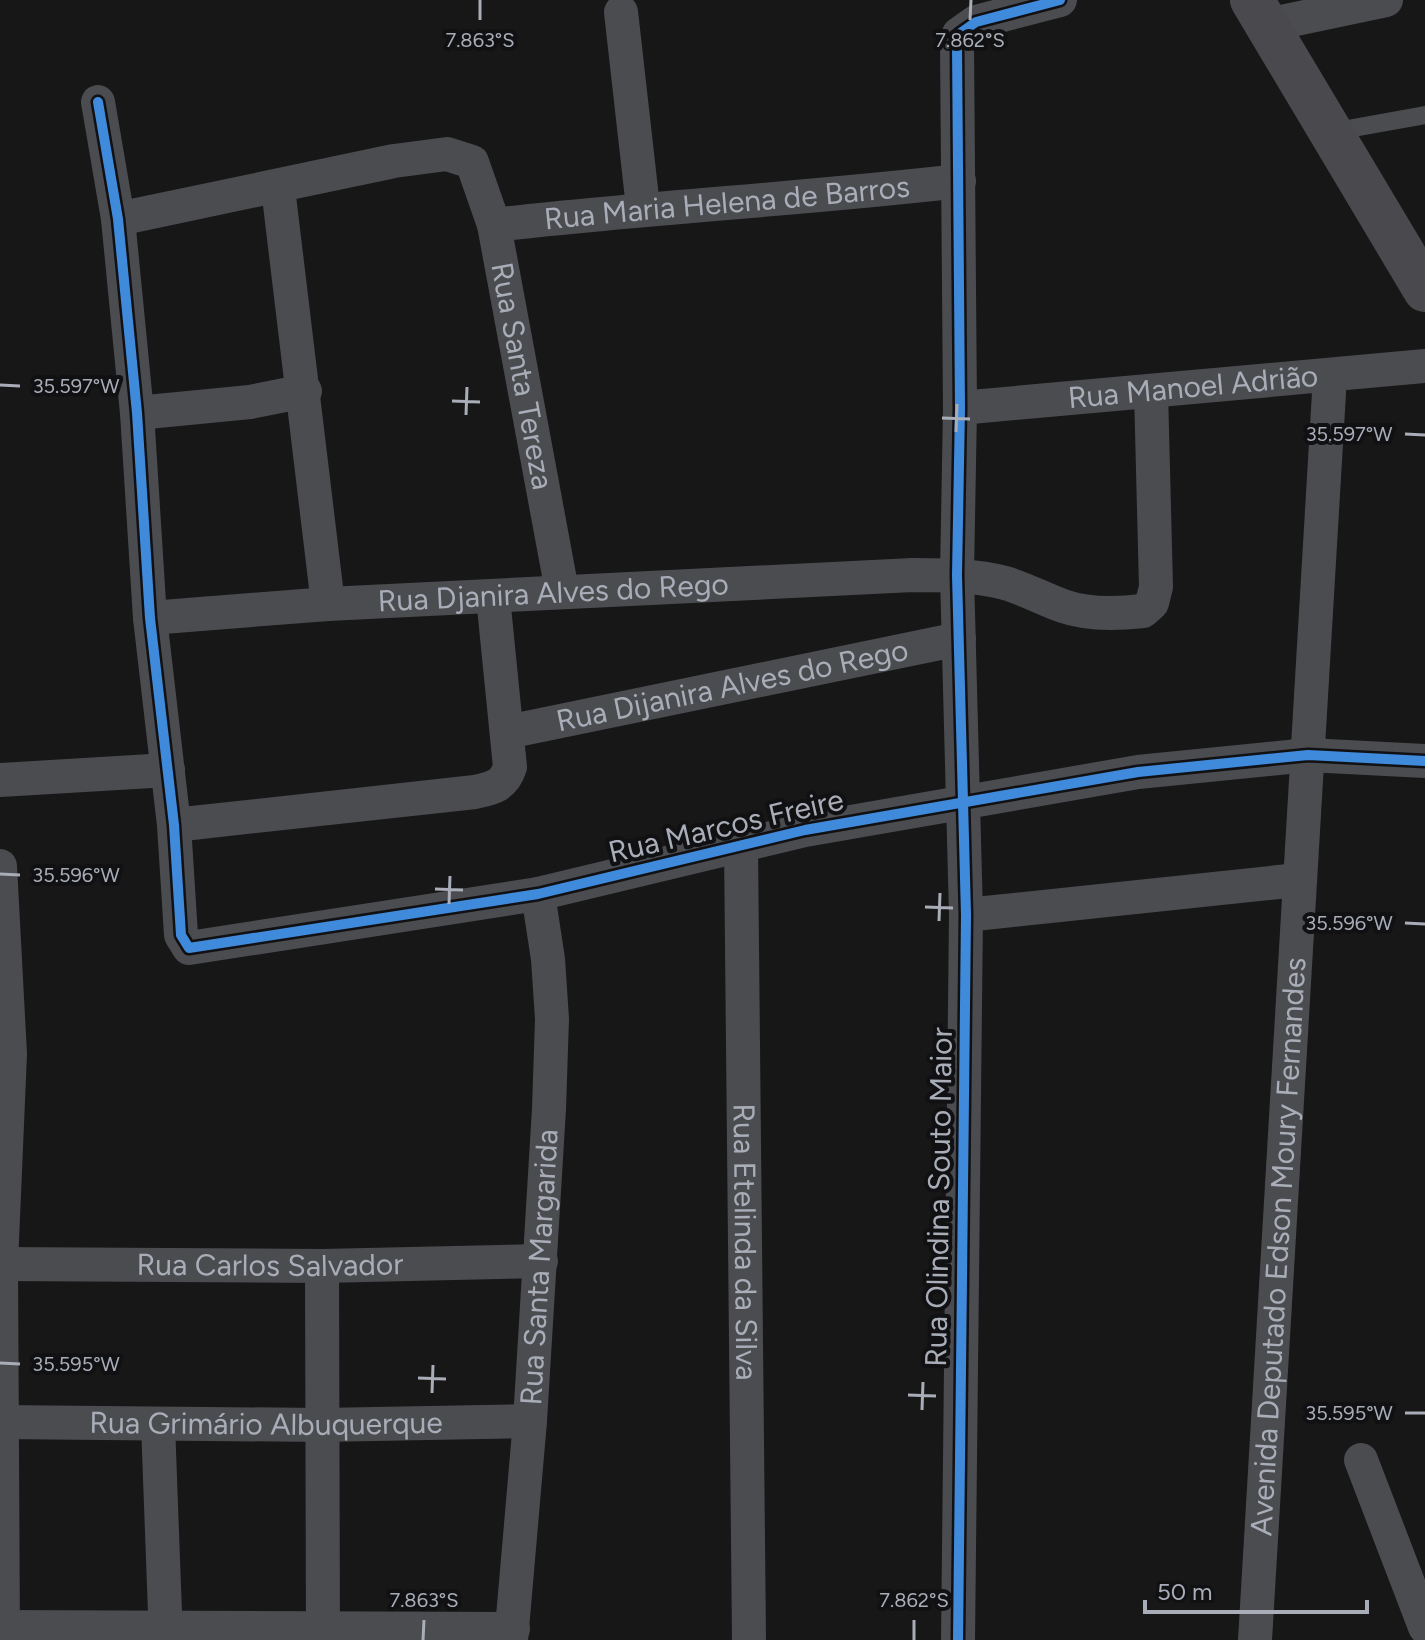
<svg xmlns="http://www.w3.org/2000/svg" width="1425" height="1640" viewBox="0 0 1425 1640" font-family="Figtree,sans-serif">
	<rect width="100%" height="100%" fill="#171717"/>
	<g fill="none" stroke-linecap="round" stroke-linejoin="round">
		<path stroke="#4b4c50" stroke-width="18" d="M1331,132L1425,115"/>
		<g stroke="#4b4c50" stroke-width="34">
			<path d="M621,12L643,207"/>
			<path d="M1267,25L1386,0"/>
			<path d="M98,102L118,219L137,413L150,618L174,825L181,935L189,948L538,894L805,830L1138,772L1308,755L1425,761"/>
			<path d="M278,188L328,604"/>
			<path id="s1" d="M118,219L394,161L447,154L472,162L494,225L562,591"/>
			<path id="s2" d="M494,225C649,207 804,199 959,181"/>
			<path id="s3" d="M960,408L1425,366"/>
			<path d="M137,413L250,402L305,391"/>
			<path id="s4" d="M150,618L328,604L913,575C944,575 975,575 1005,583C1026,589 1043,599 1063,606C1088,615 1117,614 1143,611L1152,603L1156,587L1151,391"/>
			<path id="s5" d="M507,732L959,639"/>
			<path d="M0,780L168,770"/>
			<path d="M174,825L475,792C493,788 504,786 510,767L493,597"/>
			<path id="s6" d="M741,846L749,1640"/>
			<path d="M0,866L10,1054L1,1264L3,1640"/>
			<path d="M966,915L1298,880"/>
			<path id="s7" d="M0,1264L322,1266L541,1261"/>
			<path d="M322,1266L323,1640"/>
			<path id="s8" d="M0,1422L321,1425L530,1421"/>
			<path d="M158,1424L166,1640"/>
			<path d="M1361,1460L1425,1627"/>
			<path d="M0,1627L513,1629"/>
			<path id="s9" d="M511,1640L530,1421L549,1109L552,1019L548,959L538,894"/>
			<path d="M958,1640L966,915L957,575L960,408L957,46L959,34L976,22L1060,0"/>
			<path id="s10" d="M1255,1640L1330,376"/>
		</g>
		<path stroke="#4a4a4e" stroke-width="44" d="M1252,0L1425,290"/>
		<defs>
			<g id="cycleway">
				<path d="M98,102L118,219L137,413L150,618L174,825L181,935L189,948L538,894L805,830L1138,772L1308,755L1425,761"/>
				<path d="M958,1640L966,915L957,575L960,408L957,46L959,34L976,22L1060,0"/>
			</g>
		</defs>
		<use href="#cycleway" stroke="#111113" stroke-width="15"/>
		<use href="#cycleway" stroke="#408adc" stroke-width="10"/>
	</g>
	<path fill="none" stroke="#a8adb8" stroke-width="3" d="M480,20V0M970,20L971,0M0,385L20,386M452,401L480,402M466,415L467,387M942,418L970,419M956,432L957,404M1405,434L1425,435M0,874L20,875M435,889L463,890M449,904L450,876M925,907L953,908M939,921L940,893M1405,923L1425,924M0,1363L20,1364M418,1378L446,1379M432,1393L433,1365M908,1395L936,1396M922,1410L923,1382M1405,1413H1425M423,1640L424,1620M914,1640V1620"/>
	<g text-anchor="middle" stroke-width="8" stroke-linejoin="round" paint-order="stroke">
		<g font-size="30" fill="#a8adb8" stroke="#111113">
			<text dy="10" stroke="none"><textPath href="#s2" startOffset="234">Rua Maria Helena de Barros</textPath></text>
			<text dy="10" stroke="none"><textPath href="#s1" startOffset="582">Rua Santa Tereza</textPath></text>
			<text dy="10" stroke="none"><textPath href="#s3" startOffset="234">Rua Manoel Adrião</textPath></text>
			<text dy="10" stroke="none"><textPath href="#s4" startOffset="404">Rua Djanira Alves do Rego</textPath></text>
			<text dy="10" stroke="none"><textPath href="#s5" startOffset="230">Rua Dijanira Alves do Rego</textPath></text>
			<text transform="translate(726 826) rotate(-13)" y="10">Rua Marcos Freire</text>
			<text transform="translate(939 1197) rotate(-89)" y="10">Rua Olindina Souto Maior</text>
			<text dy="10" stroke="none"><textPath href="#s6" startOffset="396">Rua Etelinda da Silva</textPath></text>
			<text dy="10" stroke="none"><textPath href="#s10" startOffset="394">Avenida Deputado Edson Moury Fernandes</textPath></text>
			<text dy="10" stroke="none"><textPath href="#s7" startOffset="270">Rua Carlos Salvador</textPath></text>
			<text dy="10" stroke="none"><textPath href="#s9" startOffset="374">Rua Santa Margarida</textPath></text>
			<text dy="10" stroke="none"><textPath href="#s8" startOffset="266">Rua Grimário Albuquerque</textPath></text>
		</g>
	</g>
	<g font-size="20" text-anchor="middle" fill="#a8adb8" stroke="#111113" stroke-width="8" stroke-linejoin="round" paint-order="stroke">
		<text x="480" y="47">7.863°S</text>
		<text x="970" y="47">7.862°S</text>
		<text x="76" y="393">35.597°W</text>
		<text x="1349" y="441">35.597°W</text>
		<text x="76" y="882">35.596°W</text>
		<text x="1349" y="930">35.596°W</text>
		<text x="76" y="1371">35.595°W</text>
		<text x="1349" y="1420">35.595°W</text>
		<text x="424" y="1607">7.863°S</text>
		<text x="914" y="1607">7.862°S</text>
	</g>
	<path d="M1145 1600v12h222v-12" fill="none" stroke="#a8adb8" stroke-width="4"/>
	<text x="1157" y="1600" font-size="24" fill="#a8adb8" stroke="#111113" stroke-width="6" paint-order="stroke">50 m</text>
</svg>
